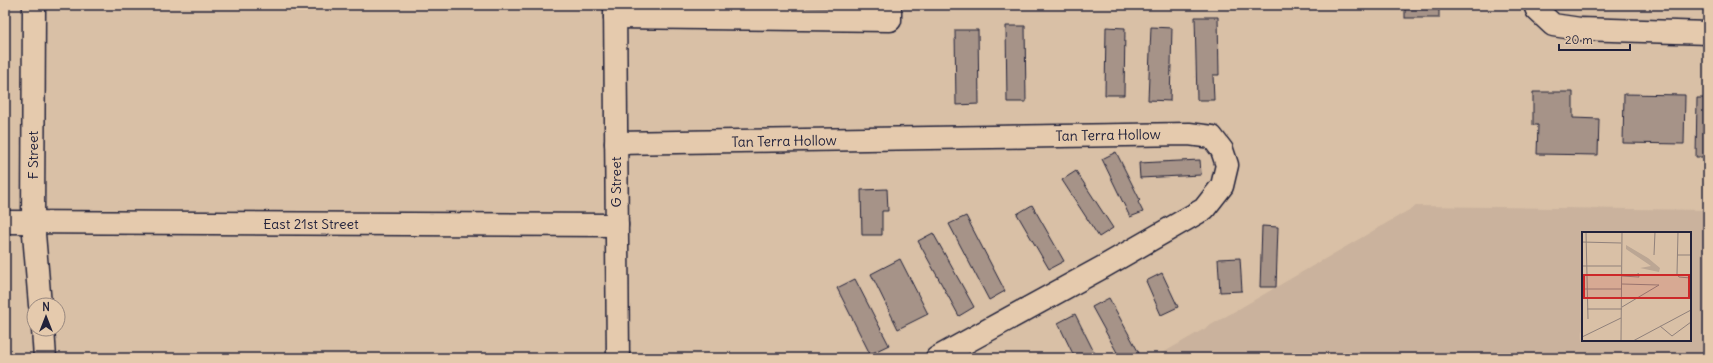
<svg xmlns="http://www.w3.org/2000/svg" width="1713" height="363" viewBox="0 0 1713 363" font-family="Delius,sans-serif">
	<rect width="100%" height="100%" fill="#d9c0a6"/>
	<filter id="ink" filterUnits="userSpaceOnUse"><feTurbulence type="fractalNoise" baseFrequency=".025" numOctaves="2"/><feDisplacementMap in="SourceGraphic" scale="8" xChannelSelector="R" yChannelSelector="G"/><feConvolveMatrix kernelMatrix="1 2 1 2 8 2 1 2 1" color-interpolation-filters="sRGB"/></filter>
	<g filter="url(#ink)">
		<path fill="#cab29d" fill-rule="evenodd" d="M1416,206L1708,210V358H1154ZM1583,233H1690V340H1583Z"/>
		<g fill="#a69388" stroke="#22223b">
			<rect x="1405" y="5" width="34" height="13"/>
			<path d="M1195,17H1218L1219,75H1213L1214,100H1197Z"/>
			<path d="M1006,26H1025L1026,102H1007Z"/>
			<path d="M1106,27L1125,28L1124,95H1105Z"/>
			<path d="M1151,27L1172,28L1170,101L1148,100Z"/>
			<path d="M955,30H978L979,104L956,105Z"/>
			<path d="M1533,92H1573V118L1599,119L1598,155L1537,154L1538,125H1533Z"/>
			<path d="M1624,94L1685,95L1684,144L1623,143Z"/>
			<path d="M1697,98H1708V157H1696Z"/>
			<path d="M1116,152L1140,200L1138,202L1143,212L1130,217L1102,159Z"/>
			<path d="M1200,160L1201,175L1140,178L1139,163Z"/>
			<path d="M1076,171L1113,228L1099,237L1062,180Z"/>
			<path d="M887,189L888,211H882V235H862L861,190Z"/>
			<path d="M1032,205L1064,261L1049,269L1017,214Z"/>
			<path d="M966,216L1005,291L989,300L949,224Z"/>
			<path d="M1262,226L1278,227L1276,287H1260Z"/>
			<path d="M933,233L974,307L959,316L918,241Z"/>
			<path d="M1240,258L1242,291L1220,292L1218,259Z"/>
			<path d="M900,259L928,314L898,329L871,274Z"/>
			<path d="M1162,273L1178,307L1161,315L1146,281Z"/>
			<path d="M855,279L889,345L870,354L837,288Z"/>
			<path d="M1109,298L1139,353L1130,358H1120L1092,307Z"/>
			<path d="M1075,314L1097,358H1075L1058,323Z"/>
		</g>
		<g fill="none" stroke-linecap="round" stroke-linejoin="round">
			<defs>
				<g id="minor">
					<path d="M34,5L33,222L40,305"/>
					<path d="M1535,5L1537,10L1553,25L1580,29L1708,33"/>
					<path d="M615,17L890,20V5"/>
					<path d="M616,143L1189,134L1212,137L1222,150L1227,165L1222,186L1204,209L1103,267L937,358"/>
					<path d="M43,329L45,358"/>
				</g>
				<g id="major">
					<path d="M615,5L618,358"/>
					<path d="M5,222L617,225"/>
				</g>
			</defs>
			<use href="#minor" stroke="#22223b" stroke-width="25"/>
			<use href="#major" stroke="#22223b" stroke-width="25"/>
			<use href="#minor" stroke="#e5caad" stroke-width="22"/>
			<use href="#major" stroke="#e5caad" stroke-width="22"/>
		</g>
	</g>
	<g text-anchor="middle" stroke-width="3" stroke-linejoin="round" paint-order="stroke">
		<g font-size="14" fill="#22223b" stroke="#e5caad">
			<text transform="translate(1108 135) rotate(-1)" y="5">Tan Terra Hollow</text>
			<text transform="translate(784 141) rotate(-1)" y="5">Tan Terra Hollow</text>
			<text transform="translate(33 155) rotate(-90)" y="5">F Street</text>
			<text transform="translate(616 182) rotate(-90)" y="5">G Street</text>
			<text x="311" y="229">East 21st Street</text>
		</g>
	</g>
	<g transform="translate(1582 232)">
		<rect width="109" height="109" fill="#d9c0a6"/>
		<path d="M44,13L66,26L78,36L77,40L58,36L69,34L44,17Z" fill="#bba694"/>
		<path fill="none" stroke="#90817b" stroke-width="1" d="M4,0L6,87M96,0L95,42L97,45L109,46M0,10L39,11M72,23L73,0M95,23H109M0,34H39M40,44L57,45L56,41M0,57H40M40,75L77,53L40,52M5,77H40M78,94L90,104L109,90M0,105L39,86M39,109L40,0M51,109L109,78"/>
		<path fill="#cd2829" fill-opacity="0.15" stroke="#cd2829" stroke-width="2" d="M2,43H107V66H2Z"/>
		<rect width="109" height="109" fill="none" stroke="#22223b" stroke-width="2"/>
	</g>
	<rect width="1713" height="363" fill="none" stroke="#e5caad" stroke-width="20"/>
	<rect x="10" y="10" width="1693" height="343" fill="none" stroke="#22223b" stroke-width="1.5" filter="url(#ink)"/>
	<g transform="translate(46 317)"><circle r="19" fill="#e5caad" stroke="#97877f"/>
	<path d="M0-3L7 15L0 10L-7 15Z" fill="#22223b"/>
	<text y="-6" font-size="11" font-weight="bold" text-anchor="middle" fill="#22223b">N</text>
	</g>
	<path d="M1559 44v6h71v-6" fill="none" stroke="#22223b" stroke-width="2"/>
	<text x="1565" y="44" font-size="12" fill="#22223b" stroke="#e5caad" stroke-width="3" paint-order="stroke">20 m</text>
</svg>
